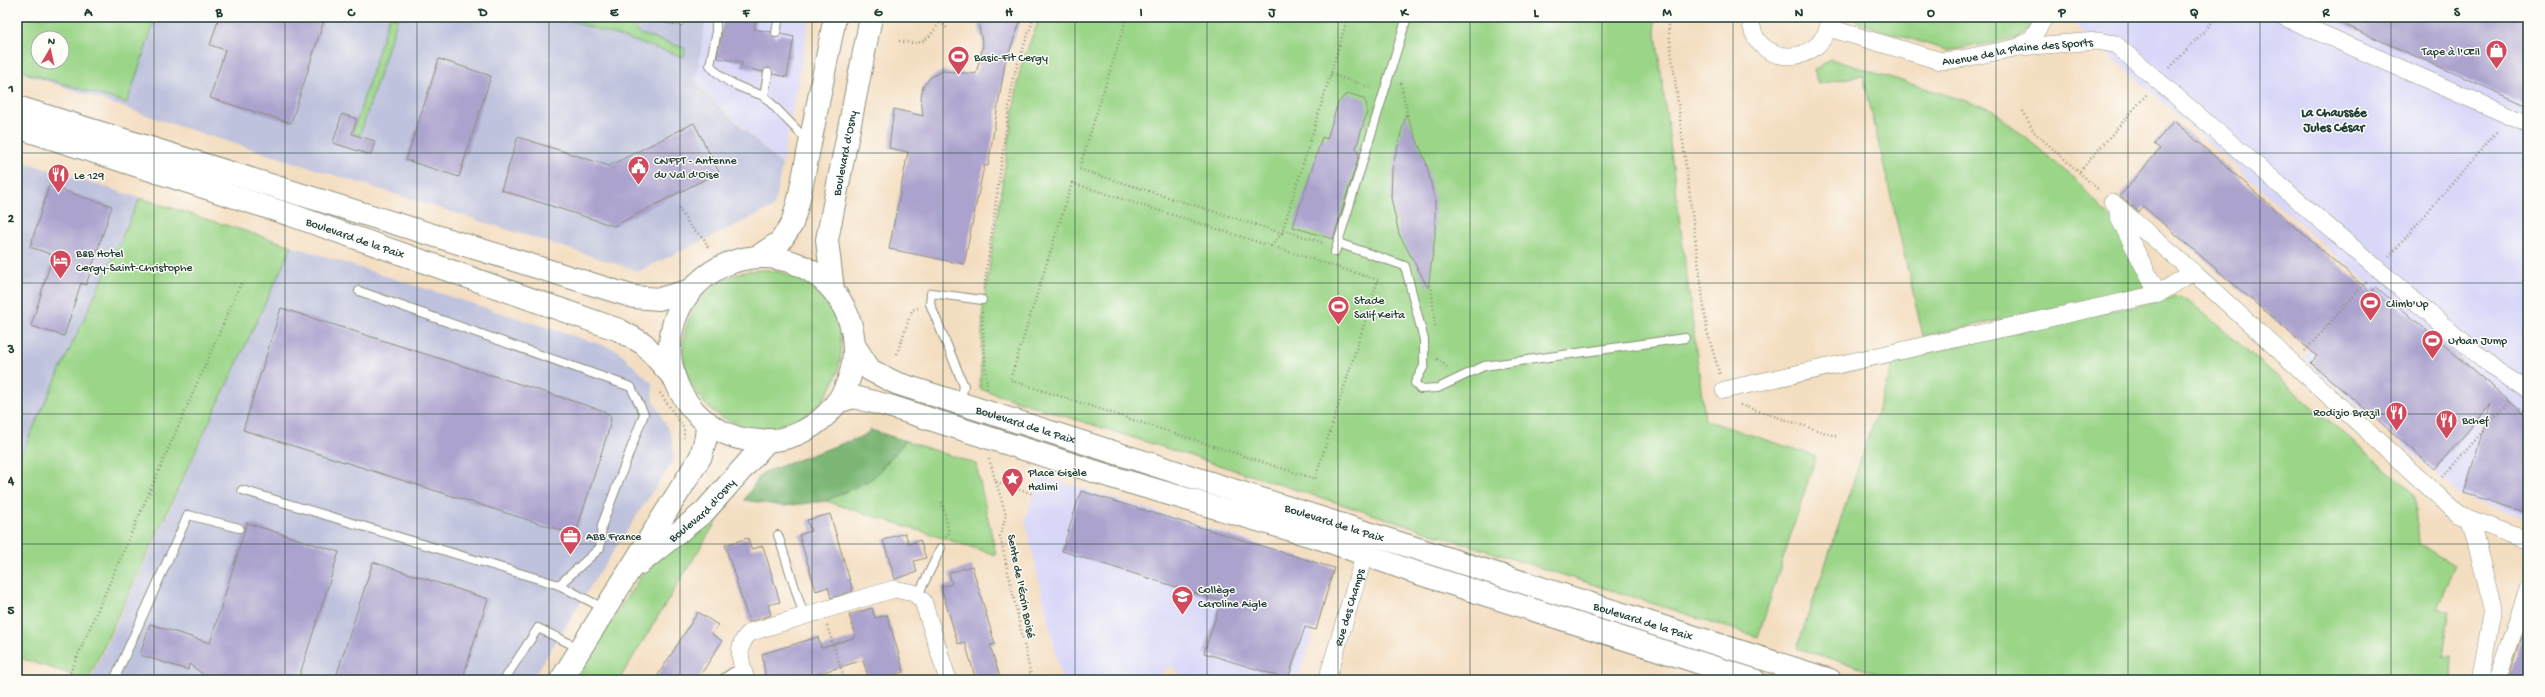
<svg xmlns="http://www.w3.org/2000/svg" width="2545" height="697" viewBox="0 0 2545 697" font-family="'Gochi Hand',sans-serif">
	<rect width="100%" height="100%" fill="#fdfcf7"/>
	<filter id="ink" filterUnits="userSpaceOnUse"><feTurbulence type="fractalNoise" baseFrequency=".025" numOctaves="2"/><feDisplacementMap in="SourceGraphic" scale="8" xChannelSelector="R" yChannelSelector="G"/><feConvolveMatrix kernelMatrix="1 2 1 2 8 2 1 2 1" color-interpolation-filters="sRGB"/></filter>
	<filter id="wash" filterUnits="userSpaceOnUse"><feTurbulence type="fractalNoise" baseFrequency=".012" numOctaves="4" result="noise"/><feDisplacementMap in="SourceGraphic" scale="16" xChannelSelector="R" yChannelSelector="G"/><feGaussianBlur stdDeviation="0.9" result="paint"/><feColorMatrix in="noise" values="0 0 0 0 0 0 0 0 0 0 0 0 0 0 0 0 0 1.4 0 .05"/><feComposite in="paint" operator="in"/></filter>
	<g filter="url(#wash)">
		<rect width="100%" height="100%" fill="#f4dec1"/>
		<g fill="#d8d7f8">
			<path d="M706,17H810L782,165L698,84L696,74Z"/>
			<path d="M2066,17H2528V519L2463,497L2303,358L2369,285Z"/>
			<path d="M1040,475L1334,568L1299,678L1297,680H1185L1172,665L1154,680H1062L1025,520Z"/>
		</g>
		<g fill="#bfc2dd" fill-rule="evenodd">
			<path d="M17,17H706L696,81L703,91L782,165L774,207L639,271L172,124L17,71ZM38,38H62V62H38Z"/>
			<path d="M17,160L140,198L17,463Z"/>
			<path d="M292,246L617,350L652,383L654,401L672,437L674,459L592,584L532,680H90Z"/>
		</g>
		<g fill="#9bd588" stroke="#5d895e" fill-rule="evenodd">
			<path d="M17,17H156L127,103L17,70ZM38,38H62V62H38Z"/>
			<path d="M389,17H398L360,135L353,133Z"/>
			<path d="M559,17H603L633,27L640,34L685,48L684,57Z"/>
			<path d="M1040,17H1654L1705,420L1816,456L1758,637L980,389L983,308L1018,82L1022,62Z"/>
			<path d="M1854,17H2039L2025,33L2015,38L1949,51L1857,22Z"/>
			<path d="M1831,59L1992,109L2077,181L2116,225L2149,289L1923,336L1863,75L1819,84L1814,70Z"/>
			<path d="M140,198L292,246L88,680L17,657V463Z"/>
			<circle cx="762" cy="349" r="79"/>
			<path d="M2176,297L2188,300L2415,494L2419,543L2455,565L2437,608L2450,611L2443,655H2452L2451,680H1899L1797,648L1895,359Z"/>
			<path d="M906,441L976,464L996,555L826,501L872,479Z"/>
			<path d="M732,493L736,494L713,527L619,680H572L645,570Z"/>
		</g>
		<path fill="#7cb674" stroke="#4e7a54" d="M871,430L906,441L872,479L826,501L784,506L744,500L762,473L863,436Z"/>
		<g id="blocks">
			<g fill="#aba2cd">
				<path d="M219,17H325L291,123L210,98L225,50L210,45Z"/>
				<path d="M725,17H756L754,29L771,32L775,38L781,34L794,37L787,77L773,74L769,68L763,72L741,67L742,62L717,58Z"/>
				<path d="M982,17H1022L1005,63L988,166H984L964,264L889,249L908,152L889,148L894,109L923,116L921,97L923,86L931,77L943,71L976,74L983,45L978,23Z"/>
				<path d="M2327,17H2528V106Z"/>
				<path d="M439,59L491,76L459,177L406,160Z"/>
				<path d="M1350,94L1363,98L1366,102L1367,112L1356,148L1359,155L1333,239L1293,227L1322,137L1327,139L1338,103L1344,96Z"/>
				<path d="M342,114L357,119L352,134L375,141L371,155L333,143Z"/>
				<path d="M1406,114L1426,162L1435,201V236L1428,288L1399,234L1391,198L1392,169Z"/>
				<path d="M2174,121L2371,293L2376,287L2528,417V513L2464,493L2491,404L2435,469L2311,363L2317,356L2144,207L2139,212L2120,196L2160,149L2154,144Z"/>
				<path d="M694,123L719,172L614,226L501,190L518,137L609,166Z"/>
				<path d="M49,186L112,206L86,285L81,283L64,336L31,326L53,255L30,247Z"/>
				<path d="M281,308L604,411L611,416L609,429L578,526L573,533L560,530L243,430Z"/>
				<path d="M1081,491L1334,568L1316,630L1305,627L1288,679L1204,653L1221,601L1062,551Z"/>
				<path d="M830,514L853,591L831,598L828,587L816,591L799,535L811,531L807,520Z"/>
				<path d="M247,523L339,552L298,680H219L204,675L189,664L188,670L140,655L150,624L210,643Z"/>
				<path d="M905,533L909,544L920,540L926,558L914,561L917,572L895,579L883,540Z"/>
				<path d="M748,538L751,549L763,546L780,602L768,605L771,615L749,622L725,545Z"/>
				<path d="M373,562L488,599L462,680H335Z"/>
				<path d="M972,566L995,644L990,645L1001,680H976L965,642L958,644L941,587L952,584L949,573Z"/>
				<path d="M872,608L875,618L887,615L899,655L904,672L892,675L894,680H869L863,660L797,680H766L762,654L818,637L821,648L856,637L849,615Z"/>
				<path d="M698,612L718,625L712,634L722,641L707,665L697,680H655Z"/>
				<path d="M2526,625L2528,680H2508Z"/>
			</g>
		</g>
	</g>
	<g filter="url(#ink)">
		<use href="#blocks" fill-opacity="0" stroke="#8a8e7a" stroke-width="1"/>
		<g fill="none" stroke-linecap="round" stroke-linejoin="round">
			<defs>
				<g id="lane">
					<path d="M659,17L680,21V17"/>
					<path d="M716,17V36L710,65C724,83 743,89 764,96"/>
					<path d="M776,33L779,17"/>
					<path d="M768,73L764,96L801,134L809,138"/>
					<path d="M1338,243L1405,266L1424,340V366L1415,383L1420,389L1438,388L1484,366L1685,338"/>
					<path d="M1335,252L1407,17"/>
					<path d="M359,291L631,387L644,414L602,525L600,548L559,585"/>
					<path d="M960,402L964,386L930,304L931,293L982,300"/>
					<path d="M242,490L559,585L605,609"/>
					<path d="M778,535L804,616"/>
					<path d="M918,595L941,548"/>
					<path d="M114,680L188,515L239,528"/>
					<path d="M504,680L538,628L579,648"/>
					<path d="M721,680L733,672L743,669"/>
				</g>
				<g id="street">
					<path d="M1751,17C1750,67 1825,71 1830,17"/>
					<path d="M2284,17L2528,124"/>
					<path id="s1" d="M1829,28L1941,61L1961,59L2019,47L2097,41L2115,44L2464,343L2496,370L2528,391"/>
					<path d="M2019,47L2032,38L2045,17"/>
					<path d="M2112,202L2193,272L2458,514L2528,541"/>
					<path d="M2118,209V216L2158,294"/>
					<path d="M1724,390L2158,294L2193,272"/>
					<path d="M2470,519L2493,608L2480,680"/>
					<path d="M746,680C741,663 734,645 751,632L894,589L914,593L923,601L948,680"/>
					<path id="s2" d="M1327,680L1368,543"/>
					<path d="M1782,680L1786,666"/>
					<path d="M2497,680L2528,589"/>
				</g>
				<g id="secondary">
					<path d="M17,107L634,297L659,299L691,290"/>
					<path id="s3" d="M17,127L291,215L619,330L644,344L675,379"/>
					<path d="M757,257L780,242L792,224L799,199L835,17"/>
					<circle cx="762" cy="349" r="92"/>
					<path id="s4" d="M833,290L827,240L871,17"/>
					<path id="s5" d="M854,345L870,370L896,383L1830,680"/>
					<path d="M837,402L854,397L889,406L1115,478L1322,539L1408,570L1754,680"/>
					<path id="s6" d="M639,564L704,512L768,440"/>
					<path d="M561,680L701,456L706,437L707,422"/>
				</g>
			</defs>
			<use href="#lane" stroke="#8a8e7a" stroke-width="10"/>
			<use href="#street" stroke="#8a8e7a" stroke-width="18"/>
			<use href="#secondary" stroke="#8a8e7a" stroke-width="24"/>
			<g stroke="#8a8e7a" stroke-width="2.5" stroke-dasharray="1 3" stroke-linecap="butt">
				<path d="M1127,17L1079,169L1282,233L1348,17"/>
				<path d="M1667,17L1707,331L1720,375"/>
				<path d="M940,22L948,29"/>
				<path d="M899,41C928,47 927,38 944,17"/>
				<path d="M2170,68L2217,17"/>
				<path d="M1331,74L1372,88"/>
				<path d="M1401,83L1408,117"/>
				<path d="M2023,111L2034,132L2100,191"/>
				<path d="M2080,171L2148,93"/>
				<path d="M1072,183L1378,280L1315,479L1010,380Z"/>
				<path d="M679,208L690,226L704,239L708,247"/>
				<path d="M1283,230L1324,243"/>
				<path d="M1271,246L1282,233"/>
				<path d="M2389,257L2498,130"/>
				<path d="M17,280L24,283"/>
				<path d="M1431,285L1435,326"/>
				<path d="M984,289L1013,78L1034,17"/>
				<path d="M982,312L987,391"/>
				<path d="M2305,351L2367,281"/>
				<path d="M897,354L912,310L918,308"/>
				<path d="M1437,359L1449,368"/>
				<path d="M660,393L684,428V438"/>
				<path d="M1740,405L1838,437"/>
				<path d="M2520,408L2528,413"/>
				<path d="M989,459L1006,515L1000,536L1032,680"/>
				<path d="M2443,477L2511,399"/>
				<path d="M996,482L1034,494"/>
				<path d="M942,502L949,533L946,538"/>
				<path d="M827,626L845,680"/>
				<path d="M67,680L242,281"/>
			</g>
			<use href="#lane" stroke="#fff" stroke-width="8"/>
			<use href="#street" stroke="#fff" stroke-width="17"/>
			<use href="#secondary" stroke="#fff" stroke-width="22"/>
		</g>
	</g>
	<path fill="none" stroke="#1f3d34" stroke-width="1" stroke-opacity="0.55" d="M154,17V680M285,17V680M417,17V680M549,17V680M680,17V680M812,17V680M943,17V680M1075,17V680M1207,17V680M1338,17V680M1470,17V680M1602,17V680M1733,17V680M1865,17V680M1996,17V680M2128,17V680M2260,17V680M2391,17V680M17,153H2528M17,283H2528M17,414H2528M17,544H2528"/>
	<defs>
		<symbol id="shop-pin" viewBox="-11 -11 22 30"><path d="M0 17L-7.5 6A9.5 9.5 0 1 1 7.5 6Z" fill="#d1495b" stroke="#fdfcf7"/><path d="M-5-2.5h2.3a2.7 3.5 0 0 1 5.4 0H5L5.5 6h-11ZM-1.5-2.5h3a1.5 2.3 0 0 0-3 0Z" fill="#fff"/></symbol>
		<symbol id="stadium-pin" viewBox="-11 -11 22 30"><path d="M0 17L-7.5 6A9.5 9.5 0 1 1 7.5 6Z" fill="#d1495b" stroke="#fdfcf7"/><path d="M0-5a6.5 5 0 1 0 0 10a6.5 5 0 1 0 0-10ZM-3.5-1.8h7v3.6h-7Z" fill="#fff"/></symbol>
		<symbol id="civic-pin" viewBox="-11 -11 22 30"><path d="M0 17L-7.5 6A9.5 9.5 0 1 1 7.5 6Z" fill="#d1495b" stroke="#fdfcf7"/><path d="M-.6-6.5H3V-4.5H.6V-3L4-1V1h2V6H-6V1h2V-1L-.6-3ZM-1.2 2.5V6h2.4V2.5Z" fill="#fff"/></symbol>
		<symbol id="restaurant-pin" viewBox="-11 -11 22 30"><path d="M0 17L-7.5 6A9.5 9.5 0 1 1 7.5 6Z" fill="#d1495b" stroke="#fdfcf7"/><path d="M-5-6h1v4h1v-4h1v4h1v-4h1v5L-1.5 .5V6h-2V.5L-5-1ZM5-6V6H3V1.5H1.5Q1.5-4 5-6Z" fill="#fff"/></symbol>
		<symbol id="hotel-pin" viewBox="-11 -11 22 30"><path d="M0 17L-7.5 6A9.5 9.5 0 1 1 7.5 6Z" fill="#d1495b" stroke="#fdfcf7"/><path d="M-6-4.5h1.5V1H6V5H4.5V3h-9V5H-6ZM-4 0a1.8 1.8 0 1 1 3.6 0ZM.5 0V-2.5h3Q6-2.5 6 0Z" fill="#fff"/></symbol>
		<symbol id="sight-pin" viewBox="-11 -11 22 30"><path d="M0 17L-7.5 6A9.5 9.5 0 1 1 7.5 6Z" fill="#d1495b" stroke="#fdfcf7"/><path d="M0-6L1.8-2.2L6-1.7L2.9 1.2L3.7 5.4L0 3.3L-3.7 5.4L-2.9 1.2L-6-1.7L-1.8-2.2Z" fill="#fff"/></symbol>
		<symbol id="office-pin" viewBox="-11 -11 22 30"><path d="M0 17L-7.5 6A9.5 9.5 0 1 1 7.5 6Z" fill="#d1495b" stroke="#fdfcf7"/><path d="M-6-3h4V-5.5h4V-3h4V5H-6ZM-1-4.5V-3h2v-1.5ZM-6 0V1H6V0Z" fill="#fff"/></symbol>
		<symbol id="school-pin" viewBox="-11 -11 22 30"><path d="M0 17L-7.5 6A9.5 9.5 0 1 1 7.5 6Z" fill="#d1495b" stroke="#fdfcf7"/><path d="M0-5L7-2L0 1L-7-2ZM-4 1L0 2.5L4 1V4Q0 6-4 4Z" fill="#fff"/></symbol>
	</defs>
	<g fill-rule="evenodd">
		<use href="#shop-pin" x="2484" y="38" width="25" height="34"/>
		<use href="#stadium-pin" x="946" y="44" width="25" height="34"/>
		<use href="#civic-pin" x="626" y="154" width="25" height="34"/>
		<use href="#restaurant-pin" x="46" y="162" width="25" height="34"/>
		<use href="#hotel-pin" x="48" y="248" width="25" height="34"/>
		<use href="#stadium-pin" x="2358" y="290" width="25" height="34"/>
		<use href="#stadium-pin" x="1326" y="294" width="25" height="34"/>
		<use href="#stadium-pin" x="2420" y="328" width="25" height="34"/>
		<use href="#restaurant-pin" x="2384" y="400" width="25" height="34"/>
		<use href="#restaurant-pin" x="2434" y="408" width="25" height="34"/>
		<use href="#sight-pin" x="1000" y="466" width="25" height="34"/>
		<use href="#office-pin" x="558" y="524" width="25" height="34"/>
		<use href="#school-pin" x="1170" y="584" width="25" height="34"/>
	</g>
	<g text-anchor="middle" stroke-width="3" stroke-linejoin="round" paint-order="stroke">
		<g font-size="12" fill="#1f3d34" stroke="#fdfcf7">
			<text dy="4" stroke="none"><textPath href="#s1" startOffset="194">Avenue de la Plaine des Sports</textPath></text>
			<text dy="4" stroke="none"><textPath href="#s4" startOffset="139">Boulevard d'Osny</textPath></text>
			<text dy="4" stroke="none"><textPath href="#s3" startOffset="356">Boulevard de la Paix</textPath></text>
			<text dy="4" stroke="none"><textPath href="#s5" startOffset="195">Boulevard de la Paix</textPath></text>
			<text dy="4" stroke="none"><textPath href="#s6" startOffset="83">Boulevard d'Osny</textPath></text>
			<text dy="4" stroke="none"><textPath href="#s5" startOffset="519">Boulevard de la Paix</textPath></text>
			<text transform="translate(1022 586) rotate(79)" y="4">Sente de l'Écrin Boisé</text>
			<text dy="4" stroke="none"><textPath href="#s2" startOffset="76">Rue des Champs</textPath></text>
			<text dy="4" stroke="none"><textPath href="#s5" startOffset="843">Boulevard de la Paix</textPath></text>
		</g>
		<g font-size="12" fill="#1f3d34" stroke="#fdfcf7" text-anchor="start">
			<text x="2480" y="55" text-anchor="end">Tape à l'Œil</text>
			<text x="974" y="61">Basic-Fit Cergy</text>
			<text x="654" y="164">CNFPT - Antenne<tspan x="654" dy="14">du Val d'Oise</tspan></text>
			<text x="74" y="179">Le 129</text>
			<text x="76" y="257">B&amp;B Hotel<tspan x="76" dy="14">Cergy-Saint-Christophe</tspan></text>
			<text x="1354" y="304">Stade<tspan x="1354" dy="14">Salif Keita</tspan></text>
			<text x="2386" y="307">Climb'Up</text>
			<text x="2448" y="344">Urban Jump</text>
			<text x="2380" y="416" text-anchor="end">Rodizio Brazil</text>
			<text x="2462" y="424">Bchef</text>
			<text x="1028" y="476">Place Gisèle<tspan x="1028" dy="14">Halimi</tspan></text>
			<text x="586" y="540">ABB France</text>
			<text x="1198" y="593">Collège<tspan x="1198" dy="14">Caroline Aigle</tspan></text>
		</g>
		<g font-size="13" font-weight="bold" fill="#1f3d34" stroke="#fdfcf7">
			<text x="2334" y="116">La Chaussée<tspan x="2334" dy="15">Jules César</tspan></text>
		</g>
	</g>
	<rect width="2545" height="697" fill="none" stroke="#fdfcf7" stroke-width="44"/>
	<g transform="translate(50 50) rotate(9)"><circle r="19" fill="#fdfcf7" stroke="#a4b0a9"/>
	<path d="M0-3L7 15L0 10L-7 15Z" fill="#d1495b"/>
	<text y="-6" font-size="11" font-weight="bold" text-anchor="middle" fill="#1f3d34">N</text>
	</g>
	<rect x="22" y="22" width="2501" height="653" fill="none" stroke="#1f3d34" stroke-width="1.5"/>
	<g font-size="13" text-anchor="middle" font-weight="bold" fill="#1f3d34">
		<text x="88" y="16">A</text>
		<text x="219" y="16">B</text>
		<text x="351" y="16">C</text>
		<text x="483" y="16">D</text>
		<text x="614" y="16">E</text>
		<text x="746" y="16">F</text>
		<text x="878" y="16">G</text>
		<text x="1009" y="16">H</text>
		<text x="1141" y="16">I</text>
		<text x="1272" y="16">J</text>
		<text x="1404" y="16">K</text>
		<text x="1536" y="16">L</text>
		<text x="1667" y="16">M</text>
		<text x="1799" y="16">N</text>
		<text x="1931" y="16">O</text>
		<text x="2062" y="16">P</text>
		<text x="2194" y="16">Q</text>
		<text x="2326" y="16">R</text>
		<text x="2457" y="16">S</text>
		<text x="11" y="92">1</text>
		<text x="11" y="222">2</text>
		<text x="11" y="353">3</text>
		<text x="11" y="484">4</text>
		<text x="11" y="614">5</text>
	</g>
</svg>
